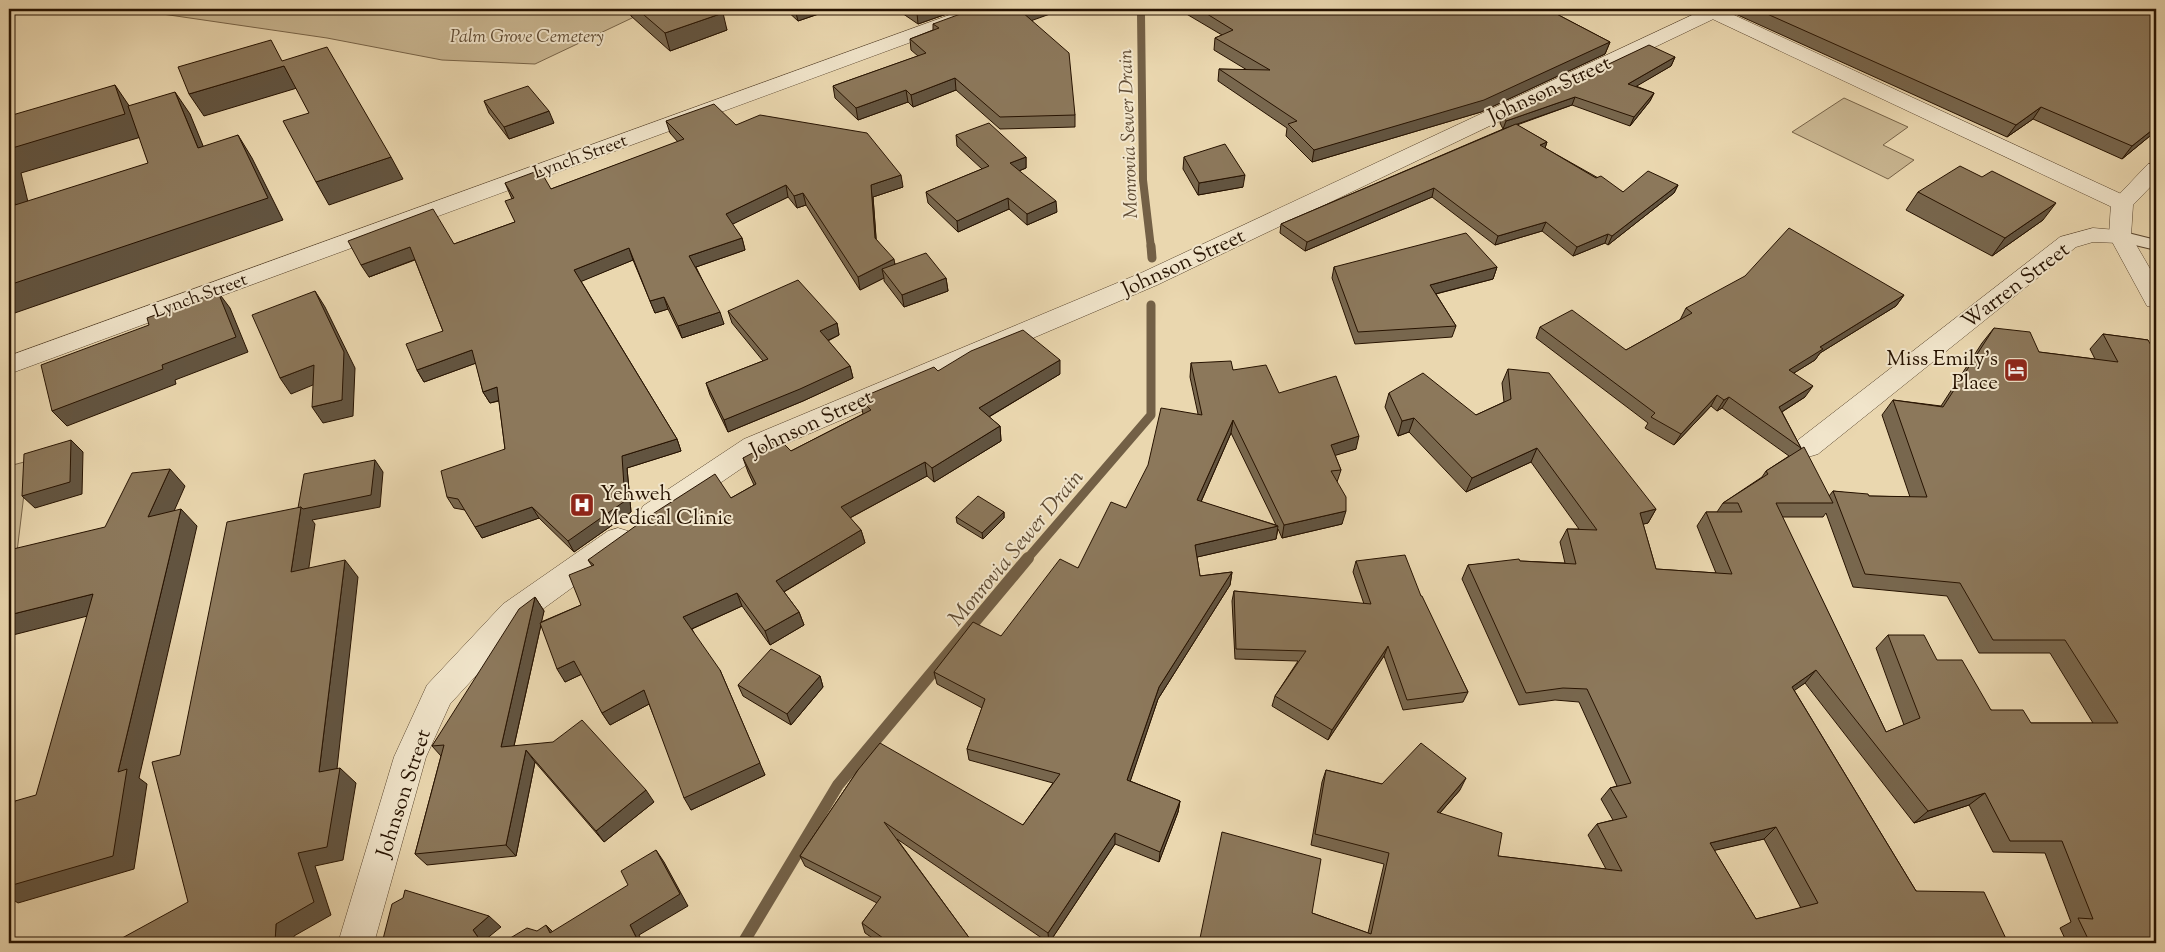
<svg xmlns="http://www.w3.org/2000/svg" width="2165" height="952" viewBox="0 0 2165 952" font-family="'Sorts Mill Goudy',serif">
	<rect width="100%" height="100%" fill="#ead7af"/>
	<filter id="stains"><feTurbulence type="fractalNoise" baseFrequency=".004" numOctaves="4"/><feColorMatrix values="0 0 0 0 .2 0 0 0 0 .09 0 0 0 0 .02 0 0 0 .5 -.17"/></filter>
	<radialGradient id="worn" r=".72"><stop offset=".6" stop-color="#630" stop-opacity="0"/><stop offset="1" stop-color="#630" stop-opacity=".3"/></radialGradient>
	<g fill="#c9b691" stroke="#786448">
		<path d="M128,9H651L535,64L442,60L327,38Z"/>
		<path d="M1844,98L1908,127L1883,145L1914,160L1888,179L1792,132Z"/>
		<path d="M28,461L9,618V466Z"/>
	</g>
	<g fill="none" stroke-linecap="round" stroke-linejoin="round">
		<path stroke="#736046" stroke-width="8" d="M1138,9L1141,14L1143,180L1151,248"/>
		<g stroke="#736046" stroke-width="9">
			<path d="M1151,246L1152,258"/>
			<path d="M1027,559L1151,415V305"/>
		</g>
		<path stroke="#736046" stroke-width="12" d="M743,943L838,785L1028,558"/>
		<defs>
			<path id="service" d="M2120,231L2156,240V250L2114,240L2112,236L2114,232Z"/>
			<g id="minor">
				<path d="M1706,9H1721L2130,198L2133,203L2130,208L2122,210L2114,208L1706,16L1704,12Z"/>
				<path d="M2093,228L2128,231L2131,236L2128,241L2120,243L2093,242L2076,247L1818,454L1808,457L1798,454L1795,447L1798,440L2060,237Z"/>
			</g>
			<g id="tertiary">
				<path d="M966,9H992L990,13L9,374V356Z"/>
				<path d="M1705,9H1728L1726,13L1157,285L764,453L663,522L653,525L643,522L639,514L643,506L744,439L1141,273Z"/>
				<path d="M2156,163V181L2133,205L2131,236L2156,279V308L2147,306L2109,236L2111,203L2148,164Z"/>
				<path d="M618,528L628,531L632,539L628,547L525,622L450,704L426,757L374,943H338L394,757L427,685L503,604L608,531Z"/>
			</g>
		</defs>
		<use href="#service" stroke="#57432c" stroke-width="2"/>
		<use href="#minor" stroke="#57432c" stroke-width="1"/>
		<use href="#tertiary" stroke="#57432c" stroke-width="1"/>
		<use href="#service" fill="#f1e5cb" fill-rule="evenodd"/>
		<use href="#minor" fill="#f1e5cb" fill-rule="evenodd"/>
		<use href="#tertiary" fill="#f1e5cb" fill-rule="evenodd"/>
	</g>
	<g fill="#78674e" stroke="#261200" fill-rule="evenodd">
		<path d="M629,9H718L727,30L670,51L631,16Z"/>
		<path d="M785,9H833L798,21Z"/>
		<path d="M896,9H961L918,24Z"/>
		<path d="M1178,9H1547L1610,42L1605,54L1481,112L1312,162L1286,136L1287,128L1218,81L1219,69L1247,70L1214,50L1215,38L1222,35Z"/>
		<path d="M1729,9H2140L2156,15V131L2122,159L2033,119L2007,137L1729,11Z"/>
		<path d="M2143,9H2156V14Z"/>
		<path d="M1032,20L1075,115V127L1000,129L956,90L913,107L908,102L858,120L835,98L833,86L918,56L911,50L910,39L933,30V24Z"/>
		<path d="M1675,57L1671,66L1636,86L1654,93L1650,101L1630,126L1572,105L1517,125L1547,142L1545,148L1623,192L1678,185L1674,193L1608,245L1605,243L1573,256L1542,231L1495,245L1432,197L1305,251L1280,233L1281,224L1503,129L1500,123L1503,114Z"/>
		<path d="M484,101L554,123L509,139L489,113Z"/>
		<path d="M666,121L736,125L903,187L873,197L876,239L895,264L946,278L948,291L904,307L884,281V278L860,290L806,205L797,208L788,197L732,224L742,238L745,250L696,267L724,324L682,338L668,309L655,313L633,260L581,281L677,439L681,451L627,468L631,512L574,552L539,518L482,538L465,510L454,508L447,497L505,449L499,401L490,403L483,392L476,363L424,382L417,370L443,331L415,260L369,277L454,244L515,222L512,199L505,183L551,189L678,142L670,133Z"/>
		<path d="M956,135L1026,157V168L1019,171L1057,212L1027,225L1009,209L958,232L928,203L926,192L982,169L957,146Z"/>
		<path d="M1184,157L1243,187L1198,195L1183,169Z"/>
		<path d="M1918,192L2043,220L1992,256L1906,210Z"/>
		<path d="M1334,267H1497L1493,279L1436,294L1456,326L1452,337L1355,344L1332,278Z"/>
		<path d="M1904,295L1896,306L1820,353L1815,360L1794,373L1805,397L1782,412L1801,448L1800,450L1829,496L1833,491L1869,496L1910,497L1882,415L1893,400L1941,406L1982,343L1994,328L2039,352L2095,359L2090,349L2103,334L2148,340L2156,943H2067L2060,928L2071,922L2045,853L1993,852L1969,805L1914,823L1805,683L1794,690L1916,891L2008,943H1198L1312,913L1368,933L1384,864L1311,845L1322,782L1326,770L1382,784L1460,790L1440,813L1498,856L1606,869L1588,835L1597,824L1613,820L1601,799L1610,788L1617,786L1579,702L1555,700L1519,705L1462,579L1468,565L1520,561L1565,563L1560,542L1567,529H1579L1531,462L1466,492L1409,432L1398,436L1385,407L1389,393L1476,415L1504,402L1502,383L1508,369L1656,509L1648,523L1643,524L1656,569L1716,573L1697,526L1706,512H1717L1723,503L1762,477L1766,471L1789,456L1722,408L1717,411L1711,406L1674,445L1645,428L1648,423L1536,338L1540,327L1626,350L1680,320L1686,308ZM1826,513L1853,587L1947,596L1979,653H2050L2093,723H2031L1991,710L1937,660L1888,635L1876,648L1904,725L1886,732L1782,517H1823ZM1764,839L1801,908L1756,919L1714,850Z"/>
		<path d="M728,311L837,323L839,335L828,341L850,366L853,378L803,401L728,432L710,395L706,383L763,361L732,323Z"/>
		<path d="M1191,363L1233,370L1279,393L1356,449L1335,455L1341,470L1337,482L1342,524L1282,538L1278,529L1276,539L1197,557L1200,576L1232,572L1230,585L1158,699L1130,781L1180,801L1178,812L1159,862L1115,844L1049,943L897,839L973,943H880L865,933L862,923L877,903L805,866L800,856L858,770L1023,825L1053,783L969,760L967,749L982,708L937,684L934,672L1001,636L1078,568L1126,508L1198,414L1190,377ZM1231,433L1276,525L1201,502Z"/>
		<path d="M938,371L1060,374L989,417L1000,426L1001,441L934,482L927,476L850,518L861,530L865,543L784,592L799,612L804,625L770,645L742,606L692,629L765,775L691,810L649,704L610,725L602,713L582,674L565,682L541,625L514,746L654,802L604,842L535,762L516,856L427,865L415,854L441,756L432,746L535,597L544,611L541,622L581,605L592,566L588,560L731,498L754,485L748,472L743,458L791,451L863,414L860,399Z"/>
		<path d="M1004,512V518L983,539L957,523L956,517Z"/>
		<path d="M1356,561L1421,596L1468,692L1463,702L1403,710L1384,656L1328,740L1272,706L1275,696L1298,661L1235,659L1232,601L1234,591L1364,604L1353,572Z"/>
		<path d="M820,676L823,687L791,725L743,696L738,685Z"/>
	</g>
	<g fill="#625440" stroke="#261200">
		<path d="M795,9H833L798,21Z"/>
		<path d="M927,9H961L918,24L917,13Z"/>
		<path d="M1031,9H1064L1022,24V12Z"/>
		<path d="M723,13L727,30L670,51L665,33Z"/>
		<path d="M1610,42L1605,54L1481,112L1312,162L1314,150Z"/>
		<path d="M1675,57L1671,66L1625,93L1628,84Z"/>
		<path d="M284,66L297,88L204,116L189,94Z"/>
		<path d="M955,78L956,90L913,107L911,95Z"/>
		<path d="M115,85L130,107L141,137L21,173L34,227L15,205L9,177V149Z"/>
		<path d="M906,90L908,102L858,120L856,108Z"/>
		<path d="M175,92L190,114L213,170L198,148Z"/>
		<path d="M1654,93L1650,101L1630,126L1634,117Z"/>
		<path d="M1575,97L1572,105L1503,129L1506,121Z"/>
		<path d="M9,100L19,140L9,127Z"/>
		<path d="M2041,107L2033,119L2007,137L2016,125Z"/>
		<path d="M549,111L554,123L509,139L504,127Z"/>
		<path d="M2156,127V131L2122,159L2132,146Z"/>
		<path d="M238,135L252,158L283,220L9,315V285Z"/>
		<path d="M1547,142L1544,151L1540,145Z"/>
		<path d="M391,157L403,179L329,205L316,182Z"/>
		<path d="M1026,157V168L1011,174L1010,163Z"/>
		<path d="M901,175L903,187L873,197L877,250L875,238L871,185Z"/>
		<path d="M1245,175L1243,187L1198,195L1199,183Z"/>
		<path d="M786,185L788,197L729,226L726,214Z"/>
		<path d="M1678,185L1674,193L1608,245L1612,236Z"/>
		<path d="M1434,188L1432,197L1305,251L1307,242Z"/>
		<path d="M803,193L806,205L797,208L794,196Z"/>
		<path d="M1008,198L1009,209L958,232L957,221Z"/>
		<path d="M1056,201L1057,212L1027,225V214Z"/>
		<path d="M2056,203L2043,220L1992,256L2005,238Z"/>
		<path d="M1546,222L1542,231L1495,245L1498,236Z"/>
		<path d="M1608,234L1605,243L1573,256L1577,247Z"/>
		<path d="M742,238L745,250L693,268L689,256Z"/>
		<path d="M410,247L416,259L369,277L361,265Z"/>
		<path d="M629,248L633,260L580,282L574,270Z"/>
		<path d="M894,259L896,271L882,269L884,278L860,290L858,277Z"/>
		<path d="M1497,267L1493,279L1427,296L1430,285Z"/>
		<path d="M946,278L948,291L904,307L902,295Z"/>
		<path d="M315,291L325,307L355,368L353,416L323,423L312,407L342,400Z"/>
		<path d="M218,292L230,308L248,352L175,380L176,384L67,426L52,411L162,365Z"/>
		<path d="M1904,295L1896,306L1820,353L1815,360L1781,381L1789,370L1820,347Z"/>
		<path d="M664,297L668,309L655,313L650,301Z"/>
		<path d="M720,312L724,324L682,338L678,326Z"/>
		<path d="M837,323L839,335L822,343L820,331Z"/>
		<path d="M472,350L479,362L424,382L417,370Z"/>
		<path d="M1060,360V374L980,422L979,408Z"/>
		<path d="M314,365L325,380L291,394L280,378Z"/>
		<path d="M850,366L853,378L803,401L728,432L724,420Z"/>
		<path d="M1813,386L1805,397L1772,418L1779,407Z"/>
		<path d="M497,387L504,399L490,403L483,392Z"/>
		<path d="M1717,395L1711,406L1674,445L1681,434Z"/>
		<path d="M1729,397L1722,408L1717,411L1724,400Z"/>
		<path d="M1414,418L1409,432L1398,436L1402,421Z"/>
		<path d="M1233,420L1231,433L1196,513L1197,500Z"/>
		<path d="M1000,426L1001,441L934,482L932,468Z"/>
		<path d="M1359,436L1356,449L1327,458L1331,445Z"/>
		<path d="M677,439L681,451L627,468L631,512L574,552L568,541L622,456Z"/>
		<path d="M71,440L83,452L82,494L35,508L22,496Z"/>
		<path d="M1537,448L1531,462L1466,492L1472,478Z"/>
		<path d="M375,460L383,472L380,507L312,520L315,524L306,588L291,572L301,507Z"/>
		<path d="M925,462L927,476L844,521L841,507Z"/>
		<path d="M170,469L185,486L164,534L148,517Z"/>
		<path d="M532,507L539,518L482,538L475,527Z"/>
		<path d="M181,509L197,526L139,778L147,784L134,869L18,903L9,897V886L118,772Z"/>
		<path d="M1656,509L1648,523L1632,527L1640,513Z"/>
		<path d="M1346,511L1342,524L1282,538L1284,525Z"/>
		<path d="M1004,512V518L983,539L982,533Z"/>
		<path d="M1278,526L1276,539L1193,558L1195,545Z"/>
		<path d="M861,530L865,543L780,594L776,581Z"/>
		<path d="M345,560L358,577L335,787L319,772Z"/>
		<path d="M1232,572L1230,585L1158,699L1127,791V780L1159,687Z"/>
		<path d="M737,593L742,606L689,630L683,617Z"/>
		<path d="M93,594L111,610L9,636V615Z"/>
		<path d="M535,597L544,611L511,759L501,747Z"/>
		<path d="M799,612L804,625L770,645L765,631Z"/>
		<path d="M1388,646L1384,656L1328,740L1332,730Z"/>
		<path d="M574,661L582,674L565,682L557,669Z"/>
		<path d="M720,670L765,775L691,810L684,798Z"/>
		<path d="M1816,670L1805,683L1781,700L1792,687Z"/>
		<path d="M820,676L823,687L791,725L787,714Z"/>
		<path d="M644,690L651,703L610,725L602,713Z"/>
		<path d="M526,750L535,762L516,856L506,845Z"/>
		<path d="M340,768L356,783L343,860L315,866L331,915L294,936V943H275L276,924L298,853Z"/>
		<path d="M1466,778L1460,790L1431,823L1437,812Z"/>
		<path d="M646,790L654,802L604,842L596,831Z"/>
		<path d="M1985,793L1969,805L1914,823L1928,811Z"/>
		<path d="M1180,801L1178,812L1159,862L1160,852Z"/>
		<path d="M1776,827L1764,839L1699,854L1710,843Z"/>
		<path d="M1115,833V844L1049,943L1048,933Z"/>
		<path d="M656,850L664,862L688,906L639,935L643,943H639L630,925Z"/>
		<path d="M489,916L501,927L485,940L487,943H482L473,930Z"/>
		<path d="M546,925L557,936L550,933Z"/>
	</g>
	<g fill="#8c785b" stroke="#261200" fill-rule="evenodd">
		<path d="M637,9H718L723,13L665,33Z"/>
		<path d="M911,9H927L917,13Z"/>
		<path d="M974,9H1031L1022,12L1069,53L1075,115L1000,117L955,78L911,95L906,90L856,108L833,86L926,53L910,39L939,28L933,24Z"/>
		<path d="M1199,9H1547L1610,42L1484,100L1314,150L1288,124L1297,121L1219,69L1270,70L1215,38L1233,30Z"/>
		<path d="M1756,9H2140L2156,15V127L2132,146L2041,107L2016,125Z"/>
		<path d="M271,40L282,61L327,47L391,157L316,182L283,121L309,113L284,66L189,94L178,67Z"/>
		<path d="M1649,45L1675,57L1628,84L1654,93L1634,117L1575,97L1506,121L1503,114Z"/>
		<path d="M115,85L125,114L9,149V116Z"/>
		<path d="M528,86L549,111L504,127L484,101Z"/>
		<path d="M175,92L198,148L238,135L268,198L9,285V177L15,205L148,163L128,106Z"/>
		<path d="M714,104L736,125L760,115L867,133L901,175L871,185L875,238L894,259L858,277L803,193L794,196L786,185L726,214L742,238L689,256L720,312L678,326L664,297L650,301L629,248L574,270L677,439L622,456L625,501L568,541L532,507L475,527L458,499L447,497L441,471L505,449L497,387L483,392L472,350L417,370L406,344L443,331L410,247L361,265L348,241L433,209L454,244L515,222L505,201L514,198L505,183L540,170L551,189L684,139L666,121Z"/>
		<path d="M989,123L1026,157L1010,163L1056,201L1027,214L1008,198L957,221L926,192L989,166L956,135Z"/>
		<path d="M1516,124L1547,142L1540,145L1596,178L1601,176L1623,192L1648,171L1678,185L1612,236L1608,234L1577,247L1546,222L1498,236L1434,188L1307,242L1281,224Z"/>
		<path d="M1225,144L1245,175L1199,183L1184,157Z"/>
		<path d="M1960,166L1982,177L1992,171L2056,203L2005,238L1918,192Z"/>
		<path d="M1789,228L1904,295L1820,347L1823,349L1789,370L1813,386L1779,407L1801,448L1729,397L1724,400L1717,395L1681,434L1651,417L1655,413L1540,327L1572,310L1626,350L1692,313L1686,308L1745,276Z"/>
		<path d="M1466,233L1497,267L1430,285L1456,326L1358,332L1334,267Z"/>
		<path d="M926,253L946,278L902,295L882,269Z"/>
		<path d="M798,280L837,323L820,331L850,366L800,389L724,420L706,383L768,359L728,311Z"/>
		<path d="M315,291L344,352L342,400L312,407L314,365L280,378L252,315Z"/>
		<path d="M218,292L236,337L162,365L163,369L52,411L41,365L149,325L147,318Z"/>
		<path d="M1994,328L2030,332L2039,352L2118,362L2103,334L2148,340L2156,354V943H2090L2078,918L2093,919L2062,841H2010L1985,793L1928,811L1816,670L1792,687L1916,891L1984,892L2008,943H1199L1222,832L1321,859L1312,913L1371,934L1389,853L1315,834L1326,770L1382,784L1421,743L1466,778L1437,812L1502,833L1498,856L1622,871L1597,824L1627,817L1610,788L1631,783L1587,689L1563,688L1526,693L1468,565L1519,559L1520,561L1576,564L1567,529L1597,530L1537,448L1472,478L1414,418L1402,421L1389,393L1423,373L1476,415L1511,399L1508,369L1549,373L1656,509L1640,513L1656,569L1732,574L1706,512H1742L1738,503H1723L1768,474L1766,471L1804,447L1833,503H1776L1886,732L1920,718L1888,635H1924L1937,660H1962L1991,710H2023L2031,723H2118L2065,640H1993L1960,583L1865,574L1833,491L1868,494L1869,496L1927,497L1893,400L1943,407ZM1776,827L1818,903L1756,919L1710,843Z"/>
		<path d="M1023,330L1060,360L979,408L1000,426L932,468L925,462L841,507L861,530L776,581L799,612L765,631L737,593L683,617L720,670L760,763L684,798L644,690L602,713L574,661L557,669L540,623L581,605L569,575L594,565L588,560L651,515L715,474L731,498L756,484L743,458L779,439L791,451L871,410L860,399L865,396L934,367L938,371L971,351Z"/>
		<path d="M1231,361L1233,370L1266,365L1279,393L1336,376L1359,436L1331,445L1341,470L1331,471L1346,497V511L1284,525L1233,420L1197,500L1278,526L1195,545L1200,576L1232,572L1159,687L1127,780L1180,801L1160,852L1115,833L1048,933L884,822L973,943H890L862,923L881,897L800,856L858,770L880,743L1023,825L1060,774L967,749L985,699L934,672L973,622L1001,636L1060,559L1078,568L1111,502L1126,508L1148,465L1161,408L1202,415L1191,363Z"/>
		<path d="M71,440L70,482L22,496L24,454Z"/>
		<path d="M375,460L371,495L303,509L301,507L298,508L304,474Z"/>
		<path d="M170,469L148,517L181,509L118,772L127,769L113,856L9,886V829L15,801L36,795L93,594L9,615V550L105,527L132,473Z"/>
		<path d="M978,496L1004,512L982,533L956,517Z"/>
		<path d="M301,507L291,572L345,560L319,772L340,768L327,847L298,853L314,902L276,924L275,943H113L188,902L152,762L180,755L227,522Z"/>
		<path d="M1405,555L1421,596H1422L1468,692L1407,700L1388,646L1332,730L1275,696L1306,651L1236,649L1234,591L1371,604L1356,561Z"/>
		<path d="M535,597L501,747L553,742L582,720L646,790L596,831L526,750L506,845L415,854L444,745L432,746L519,609Z"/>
		<path d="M771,649L820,676L787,714L738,685Z"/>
		<path d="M656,850L680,894L630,925L639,943H502L527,928L537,931L546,925L550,933L628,885L621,871Z"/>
		<path d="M405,890L489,916L473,930L482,943H382L392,904L403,898Z"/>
	</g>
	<defs>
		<symbol id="hotel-square" viewBox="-11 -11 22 22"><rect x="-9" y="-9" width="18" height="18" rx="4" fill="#8f2418" stroke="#f1e5cb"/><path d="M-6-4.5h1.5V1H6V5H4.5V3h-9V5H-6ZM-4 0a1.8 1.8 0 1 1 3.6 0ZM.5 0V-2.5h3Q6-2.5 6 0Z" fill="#fff"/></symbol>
		<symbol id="hospital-square" viewBox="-11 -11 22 22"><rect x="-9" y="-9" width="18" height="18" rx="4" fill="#8f2418" stroke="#f1e5cb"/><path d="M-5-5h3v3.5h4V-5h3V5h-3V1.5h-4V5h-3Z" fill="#fff"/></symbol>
	</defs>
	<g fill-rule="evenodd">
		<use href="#hotel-square" x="2002" y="356" width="28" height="28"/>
		<use href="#hospital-square" x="568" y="491" width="28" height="28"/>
	</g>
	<g text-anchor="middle" stroke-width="4" stroke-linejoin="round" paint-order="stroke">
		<g font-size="18" font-style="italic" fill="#5f4b33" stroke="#f1e5cb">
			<text x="527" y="42">Palm Grove Cemetery</text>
		</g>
		<g font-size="18" fill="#261200" stroke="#f1e5cb">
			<text transform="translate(580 156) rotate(-20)" y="6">Lynch Street</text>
			<text transform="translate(200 295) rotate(-20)" y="6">Lynch Street</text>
		</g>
		<g font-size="19" font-style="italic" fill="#604c34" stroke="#f1e5cb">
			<text transform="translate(1127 134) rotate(-92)" y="7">Monrovia Sewer Drain</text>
		</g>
		<g font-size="21" fill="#261200" stroke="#f1e5cb">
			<text transform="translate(1549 89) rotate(-25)" y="7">Johnson Street</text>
			<text transform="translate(1183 262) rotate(-25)" y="7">Johnson Street</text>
			<text transform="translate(2015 285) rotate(-37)" y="7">Warren Street</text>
			<text transform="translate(811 423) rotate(-25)" y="7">Johnson Street</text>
			<text transform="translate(403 793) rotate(-72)" y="7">Johnson Street</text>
		</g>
		<g font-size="21" fill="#261200" stroke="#f1e5cb" text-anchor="end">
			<text x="1998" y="365">Miss Emily's<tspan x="1998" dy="24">Place</tspan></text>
			<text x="600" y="500" text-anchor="start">Yehweh<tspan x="600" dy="24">Medical Clinic</tspan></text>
		</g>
		<g font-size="22" font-style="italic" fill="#604c34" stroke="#f1e5cb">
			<text transform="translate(1015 547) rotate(-50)" y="8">Monrovia Sewer Drain</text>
		</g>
	</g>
	<rect width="2165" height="952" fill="none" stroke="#ead7af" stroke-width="30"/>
	<rect x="10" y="10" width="2145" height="932" fill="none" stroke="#261200" stroke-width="2.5"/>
	<rect x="15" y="15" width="2135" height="922" fill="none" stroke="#261200"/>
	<rect width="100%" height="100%" filter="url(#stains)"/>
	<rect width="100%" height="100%" fill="url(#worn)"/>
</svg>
